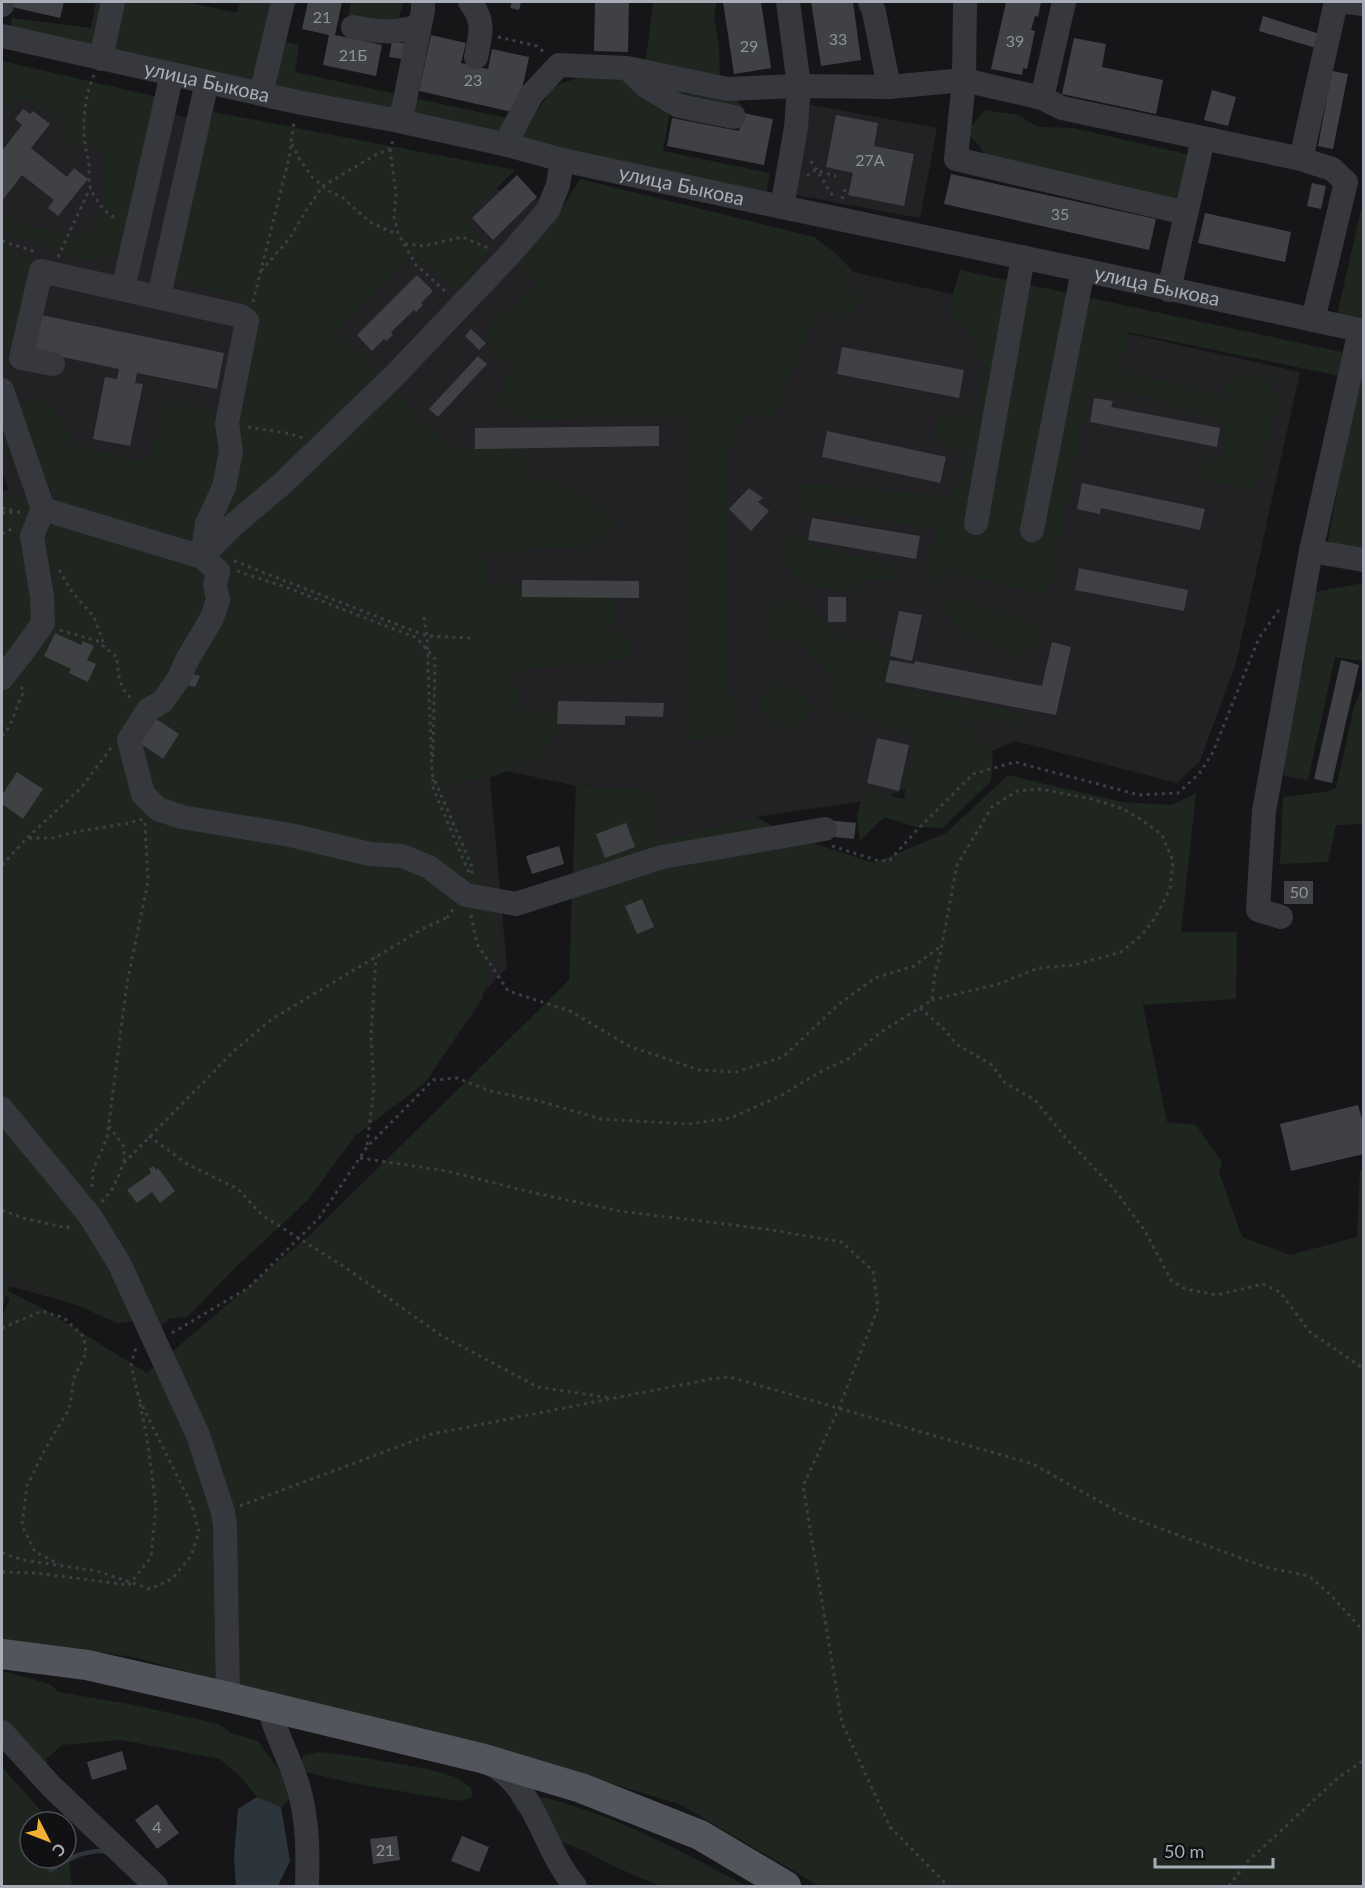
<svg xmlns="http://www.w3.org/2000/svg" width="1365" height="1888" viewBox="0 0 1365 1888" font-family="Lato,sans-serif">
	<rect width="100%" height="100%" fill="#161618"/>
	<g fill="#222225">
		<path d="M2,74L773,254L1300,372L1236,663L1200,761L1177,783L1015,741L884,798L756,817L659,842L653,790L576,786L489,767L507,968L160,1328L2,1284V492L9,490L2,472Z"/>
		<path d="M807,104L937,128L920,218L790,194Z"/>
	</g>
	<g fill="#1e261f">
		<path d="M96,2H186L237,13L240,2H291L283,41L299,45L295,72L529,123L554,86L578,78L644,77L653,2H717L714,17L719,47L720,79L745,110L672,100L663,151L770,173L766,195L13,33L11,18L91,28Z"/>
		<path d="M351,2H403L395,35L346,28Z"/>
		<path d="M2,61L158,97L121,253L89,261L2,232V213L8,219L59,234H98L104,188L101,147L57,142L62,123L27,97L5,107L2,112Z"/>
		<path d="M985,110L1018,115L1038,127L1073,128L1191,155L1179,204L989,161L980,146L966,133Z"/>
		<path d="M213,112L515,170L465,220L487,250L460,291L412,255L336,331L384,375L421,422L458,450L520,439L528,476L571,486L621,527L583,548L484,551L486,586H615L618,619L600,632L633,637L632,659L515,670L518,710H581L553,734L544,755L492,777L442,786L501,927L482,999L425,1083L355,1136L308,1200L238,1265L187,1317L117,1323L2,1272V495L63,498L40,475L12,407L45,398L76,447L148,462L164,400L233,418L256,317L231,296L175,279Z"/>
		<path d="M580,179L814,237L832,250L852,270L845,284L862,296L851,318L821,310L798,356L774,417L745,414L728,453L731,737L688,740L686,414L535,420L496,405L511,367L490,348L489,324L540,283L519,264L553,223Z"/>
		<path d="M1363,201V321L1337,315Z"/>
		<path d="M2,241L22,256L36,260L18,345L2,348Z"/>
		<path d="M960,270L1342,352L1344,377L1128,332L1122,369L1223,398L1224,386L1231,374L1271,378L1278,406L1255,490L1201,481L1203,457L1224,456V421L1122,390L1089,395L1048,596L949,571L943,583L926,577L936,530L823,512L801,513L796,492L801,483L948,496L961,480L966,450L931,441L941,411L980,420L981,364L964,325L947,313Z"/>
		<path d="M1363,348V555L1326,552Z"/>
		<path d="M792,530L815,546L897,565L893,581H864L853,592L800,583L778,547Z"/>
		<path d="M1363,583V661L1335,657L1308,780L1286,776L1279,771L1275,709L1303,668L1314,592Z"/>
		<path d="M960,598L1036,624L1042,646L1016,657L958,631L941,601Z"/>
		<path d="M793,599L812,609L826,628L838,637L886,643L882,686L1022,713L1025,718L1020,727L1014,721H964L993,755L991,781L943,828L916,827L884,817L860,841L857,817L864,789L904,799L913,737L832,707L830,677L799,639L771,644L769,603Z"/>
		<path d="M775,680L799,692L813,709L801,728L773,723L756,702Z"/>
		<path d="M1363,685V824L1336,825L1328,862L1280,864L1283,797L1330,791L1336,788L1354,707Z"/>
		<path d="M1008,775L1122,802L1172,805L1196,793L1181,932H1237L1236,999L1143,1005L1167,1122L1196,1125L1222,1162L1219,1172L1242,1237L1290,1255L1357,1237L1360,1170L1363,1171V1886H819L679,1804L563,1769L193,1674L133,1657L2,1639V1317L10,1298L6,1296L2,1311V1279L10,1283L8,1291L42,1308L147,1373L313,1232L569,980L576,786L654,790L659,841L756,817L791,836L874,863L946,833Z"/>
		<path d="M2,1671L50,1684L59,1692L134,1705L219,1724L231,1733L258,1741L290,1786V1799L281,1807L257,1797L240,1776L220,1759L121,1740L62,1745L46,1759L50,1778L2,1729Z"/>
		<path d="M320,1752L354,1756L428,1769L455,1777L471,1788L473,1797L459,1801L352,1783L305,1772L298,1766L304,1755Z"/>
		<path d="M2,1767L51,1822H30V1858H66V1838L72,1886H2Z"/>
		<path d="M517,1793C541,1795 565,1803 588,1811C643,1830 695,1858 746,1886H660L613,1866L587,1852L542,1834L530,1821L518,1812L511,1800Z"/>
	</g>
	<path fill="#2c353c" d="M257,1797L281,1807L290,1861L278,1886H236L234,1857L238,1809Z"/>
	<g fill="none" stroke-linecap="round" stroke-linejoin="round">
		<path stroke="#2c353c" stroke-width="4.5" d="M51,1870C70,1858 83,1850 106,1851"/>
	</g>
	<g fill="#404145">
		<path d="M9,2H64L60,18L8,6Z"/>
		<path d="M308,2H342L335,35L382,45L376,76L323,65L329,35L302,29Z"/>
		<path d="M512,2H521L519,10L510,8Z"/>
		<path d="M595,2H629L628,52L594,51Z"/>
		<path d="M723,2H761L771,68L734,74Z"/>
		<path d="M811,2H853L861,60L821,66Z"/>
		<path d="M1006,2H1041L1038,17L1035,16L1031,30L1035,31L1027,69L1023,68L1022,75L991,69Z"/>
		<path d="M1263,16L1323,35L1319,49L1259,31Z"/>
		<path d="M431,35L466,43L461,63L488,69L492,49L529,57L517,113L419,91Z"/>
		<path d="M1074,38L1106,44L1102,67L1163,80L1156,114L1062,94Z"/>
		<path d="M392,41L406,44L403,59L389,57Z"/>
		<path d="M1332,71L1348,74L1333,149L1318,146Z"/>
		<path d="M1212,90L1236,97L1228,126L1204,120Z"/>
		<path d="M23,109L30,114L33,111L50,124L31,148L67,177L74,168L88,179L58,216L48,208L54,200L22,175L2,201V151L22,125L15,119Z"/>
		<path d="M743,113L773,119L764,165L667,146L672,118L739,131Z"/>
		<path d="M836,115L878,123L874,146L914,154L904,206L848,195L853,173L826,167Z"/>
		<path d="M951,174L1156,219L1149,250L944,204Z"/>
		<path d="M517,175L537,197L493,240L472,218Z"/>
		<path d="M1312,183L1326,186L1321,209L1307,206Z"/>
		<path d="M1205,213L1291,232L1285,262L1198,243Z"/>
		<path d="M417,275L433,291L421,303L423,305L416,312L414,310L391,332L393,335L386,341L384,339L372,351L357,335Z"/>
		<path d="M41,315L224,353L217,389L137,373L135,383L143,384L130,446L93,439L105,377L117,379L119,369L34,351Z"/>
		<path d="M471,329L486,343L479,350L465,336Z"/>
		<path d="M842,347L964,370L959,398L837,374Z"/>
		<path d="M478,356L487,364L438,417L429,409Z"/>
		<path d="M1094,398L1113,401L1111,407L1220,428L1217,447L1090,422Z"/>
		<path d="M659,426V446L475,449V428Z"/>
		<path d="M827,431L946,457L940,483L822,457Z"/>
		<path d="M1082,483L1205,509L1200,530L1101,508L1100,514L1077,509Z"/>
		<path d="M749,488L763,498L758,502L769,511L751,531L729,509Z"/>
		<path d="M812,518L920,536L916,559L808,540Z"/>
		<path d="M1079,568L1188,590L1184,611L1075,590Z"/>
		<path d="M522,580L639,581V598L522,597Z"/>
		<rect x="828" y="597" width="18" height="25"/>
		<path d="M899,611L922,615L912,661L890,656Z"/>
		<path d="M55,633L81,645L83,641L94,646L87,660L96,664L88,682L69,673L71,669L44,656Z"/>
		<path d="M1052,642L1071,647L1056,715L885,682L890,660L914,664L915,661L1042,686Z"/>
		<path d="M1341,660L1359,665L1332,783L1314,779Z"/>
		<path d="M192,674L200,676L195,687L188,685Z"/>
		<path d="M558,701L664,703L663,717L625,716V725L557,724Z"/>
		<path d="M156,719L179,734L163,759L140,743Z"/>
		<path d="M877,738L909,745L899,791L867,783Z"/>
		<path d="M17,772L43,789L23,819L2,804V795Z"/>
		<path d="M826,820L856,823L854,839L824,836Z"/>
		<path d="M626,823L635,847L605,858L596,834Z"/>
		<path d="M559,846L564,864L532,874L526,856Z"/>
		<rect x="1284" y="881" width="29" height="23"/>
		<path d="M642,899L654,927L637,934L625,906Z"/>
		<path d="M1358,1105L1364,1126V1154L1291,1171L1280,1124Z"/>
		<path d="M153,1166L156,1170L158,1168L175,1191L160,1203L152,1192L137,1203L127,1190L151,1173L149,1169Z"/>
		<path d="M122,1751L127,1769L92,1780L87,1762Z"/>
		<path d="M157,1804L179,1833L157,1849L135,1820Z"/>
		<path d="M397,1836L400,1860L373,1864L370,1839Z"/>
		<path d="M462,1836L489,1847L479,1872L451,1861Z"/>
	</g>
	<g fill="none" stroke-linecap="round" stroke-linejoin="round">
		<g stroke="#3d3f44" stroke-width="3" stroke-dasharray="3 4.5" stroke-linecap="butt">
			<path d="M498,37L537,46L545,53"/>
			<path d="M94,75C85,95 82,121 85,143C86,151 88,158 89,166C89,173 88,182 91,189C95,200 107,216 118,219"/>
			<path d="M292,144L300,160L313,178L329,191L343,198L370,222L389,231L398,233"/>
			<path d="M390,149L396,194L394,217L398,233L416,265L446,292"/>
			<path d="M811,161L834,198"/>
			<path d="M807,176L815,170L836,176"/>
			<path d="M842,199L845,189"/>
			<path d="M2,241L36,252"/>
			<path d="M405,244L424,246L462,237L488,248"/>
			<path d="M58,257L90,188"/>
			<path d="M261,271L289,239L307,209L323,186L377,154L390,149L393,140"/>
			<path d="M253,302L289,158L294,122"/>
			<path d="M248,427L291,434L303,438"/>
			<path d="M2,508L14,511"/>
			<path d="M2,513L20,512"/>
			<path d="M2,534L13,528"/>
			<path d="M234,561L427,636L471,638"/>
			<path d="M59,570L72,592L94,617L105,647"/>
			<path d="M237,571L288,588L417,638L435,659L433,757"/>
			<path d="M424,617L427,636L432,774L473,869L471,876"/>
			<path d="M60,630L97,641L117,657C118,673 119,689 132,699"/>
			<path d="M2,736C14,724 15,706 24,692L20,685"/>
			<path d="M433,779V788L469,873"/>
			<path d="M29,838H52L80,831L129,823L143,819"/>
			<path d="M832,846L876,860L889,861L917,830L973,774L1015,762L1139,795L1178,793L1199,774L1213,752L1259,638L1281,607"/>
			<path d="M2,865L27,838L82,787L111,748"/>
			<path d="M471,915L477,944L508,991L570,1011L629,1046L699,1070L736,1072L783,1057L839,1004L875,978L914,966L940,947"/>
			<path d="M447,918L453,909"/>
			<path d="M920,1008L945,1030L956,1044L992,1065L1005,1083L1035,1100L1065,1137L1114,1189L1145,1231L1171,1280L1185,1289L1217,1295L1263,1284L1280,1292L1309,1331L1364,1369"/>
			<path d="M109,1126L124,1147V1162"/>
			<path d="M149,1136L187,1164L238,1189L262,1215L346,1268L442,1336L538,1387L611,1398"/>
			<path d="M367,1145L374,1088L371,1036L376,957"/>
			<path d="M360,1158L447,1171L530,1192L619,1211L765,1229L842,1242L873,1271L878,1308L839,1408L803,1486L842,1723L890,1827L948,1886"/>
			<path d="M92,1187L93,1170L107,1138L127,983L148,882L145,822"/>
			<path d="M102,1202L113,1188L124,1163L235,1050L272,1019L426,927L448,917"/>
			<path d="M2,1210L23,1218L67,1228L74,1225"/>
			<path d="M2,1328L42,1311L64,1318L84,1337L86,1353L74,1378L69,1409L44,1451L27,1486L22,1525L35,1552L59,1564"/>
			<path d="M172,1333L248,1288L299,1238L319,1218L367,1147L433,1080L457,1078L490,1091L539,1101L601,1119L688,1124L731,1118L782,1095L820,1072L848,1059L881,1032L932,1000L935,973L940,955L957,865L992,807L1017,791L1040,789L1092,799L1121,808L1142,820L1162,835L1173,861L1170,889L1155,918L1142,935L1121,952L1074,965L1038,968L999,984L932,1000"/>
			<path d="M240,1506L432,1434L711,1379L730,1377L1033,1464L1124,1515L1265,1567L1309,1576L1332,1596L1364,1632"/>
			<path d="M2,1553L23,1560L97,1571L150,1589L172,1579L191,1556L199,1532L192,1506L139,1399L131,1365L136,1347"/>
			<path d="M2,1572L36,1573L129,1585L151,1557L156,1506L147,1438L140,1404"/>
			<path d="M1229,1886L1247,1862L1338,1778L1364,1760"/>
		</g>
		<g stroke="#37383d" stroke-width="24">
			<path d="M470,2C485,20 481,35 476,57"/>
			<path d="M870,2L874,12L889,87"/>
			<path d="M965,2L964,80L956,159L1186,213"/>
			<path d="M1344,2L1364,4"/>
			<path d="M2,5V2"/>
			<path d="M353,27C378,32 394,34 419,26"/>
			<path id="s1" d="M2,36L297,102L399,121L508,145L562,160L782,207L1083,270L1364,331"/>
			<path d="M101,59L113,2"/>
			<path d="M629,70L647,87L679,106L734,117"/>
			<path d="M261,94L283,2"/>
			<path d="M1042,98L1064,2"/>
			<path d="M399,121L404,105L423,10V2"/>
			<path d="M508,145L511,133L532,94L559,65L627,68L727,89L799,86L889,87L964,80L1042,98L1062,108L1301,159L1332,169L1346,182L1313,320"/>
			<path d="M1301,159L1336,2"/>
			<path d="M782,207L796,128L799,86L788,2"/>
			<path d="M123,289L172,74"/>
			<path d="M1169,290L1203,139"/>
			<path d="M159,296L207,82"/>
			<path d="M53,364L21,358L41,271L241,316L247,321L227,423L231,451L224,487L207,524L202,557L218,571L215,585L218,600L212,618L187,660L179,678L163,701L148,710L129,740L143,794L158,809L182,817L290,835L370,854L402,856L429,867L466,895L516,904L662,857L825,829"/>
			<path d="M2,390L43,509L32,536L42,597L43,623L24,650L2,678"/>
			<path d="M43,509L202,557L232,526L283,483L394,376L511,253L548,210L558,185L562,160"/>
			<path d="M976,523L1023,257"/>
			<path d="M1032,530L1083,270"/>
			<path d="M1311,551L1364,560"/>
			<path d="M1281,917L1258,910L1264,811L1311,551L1360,330"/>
			<path d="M2,1109L90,1216L119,1263L198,1435L223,1512L225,1526L228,1697"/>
			<path d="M269,1708C276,1735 290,1759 298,1786C308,1819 308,1852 307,1886"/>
			<path d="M2,1732L51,1786L156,1886"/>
			<path d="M491,1764C537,1790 543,1849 575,1886"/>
		</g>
		<path stroke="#53555c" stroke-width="30" d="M2,1654L87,1665L228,1697L481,1758L581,1788L700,1835L786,1886"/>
	</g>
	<g text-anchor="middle" stroke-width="6" stroke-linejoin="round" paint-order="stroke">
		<g font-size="16" fill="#8e929b">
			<text x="322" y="23">21</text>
			<text x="838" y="45">33</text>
			<text x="1015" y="47">39</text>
			<text x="749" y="52">29</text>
			<text x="353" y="61">21Б</text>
			<text x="473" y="86">23</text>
			<text x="870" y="166">27А</text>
			<text x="1060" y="220">35</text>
			<text x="1299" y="898">50</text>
			<text x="157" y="1833">4</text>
			<text x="385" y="1856">21</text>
		</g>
		<g font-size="20" fill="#a8adb8" stroke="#111113">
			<text dy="7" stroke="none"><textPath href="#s1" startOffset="210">улица Быкова</textPath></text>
			<text dy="7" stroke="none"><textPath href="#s1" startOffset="696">улица Быкова</textPath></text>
			<text dy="7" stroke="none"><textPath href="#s1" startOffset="1182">улица Быкова</textPath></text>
		</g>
	</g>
	<rect width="1365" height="1888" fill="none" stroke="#a8adb8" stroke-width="6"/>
	<g transform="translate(48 1840) rotate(132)"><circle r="28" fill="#111113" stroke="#4d4f55" stroke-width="1.5"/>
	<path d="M0-4.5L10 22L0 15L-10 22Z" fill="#f2b134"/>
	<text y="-9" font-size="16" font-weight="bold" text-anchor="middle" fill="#a8adb8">С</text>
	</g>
	<path d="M1155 1858v9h118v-9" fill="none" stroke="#a8adb8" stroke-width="3"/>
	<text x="1164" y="1858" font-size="18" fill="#a8adb8" stroke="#111113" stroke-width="4.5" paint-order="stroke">50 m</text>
</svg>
